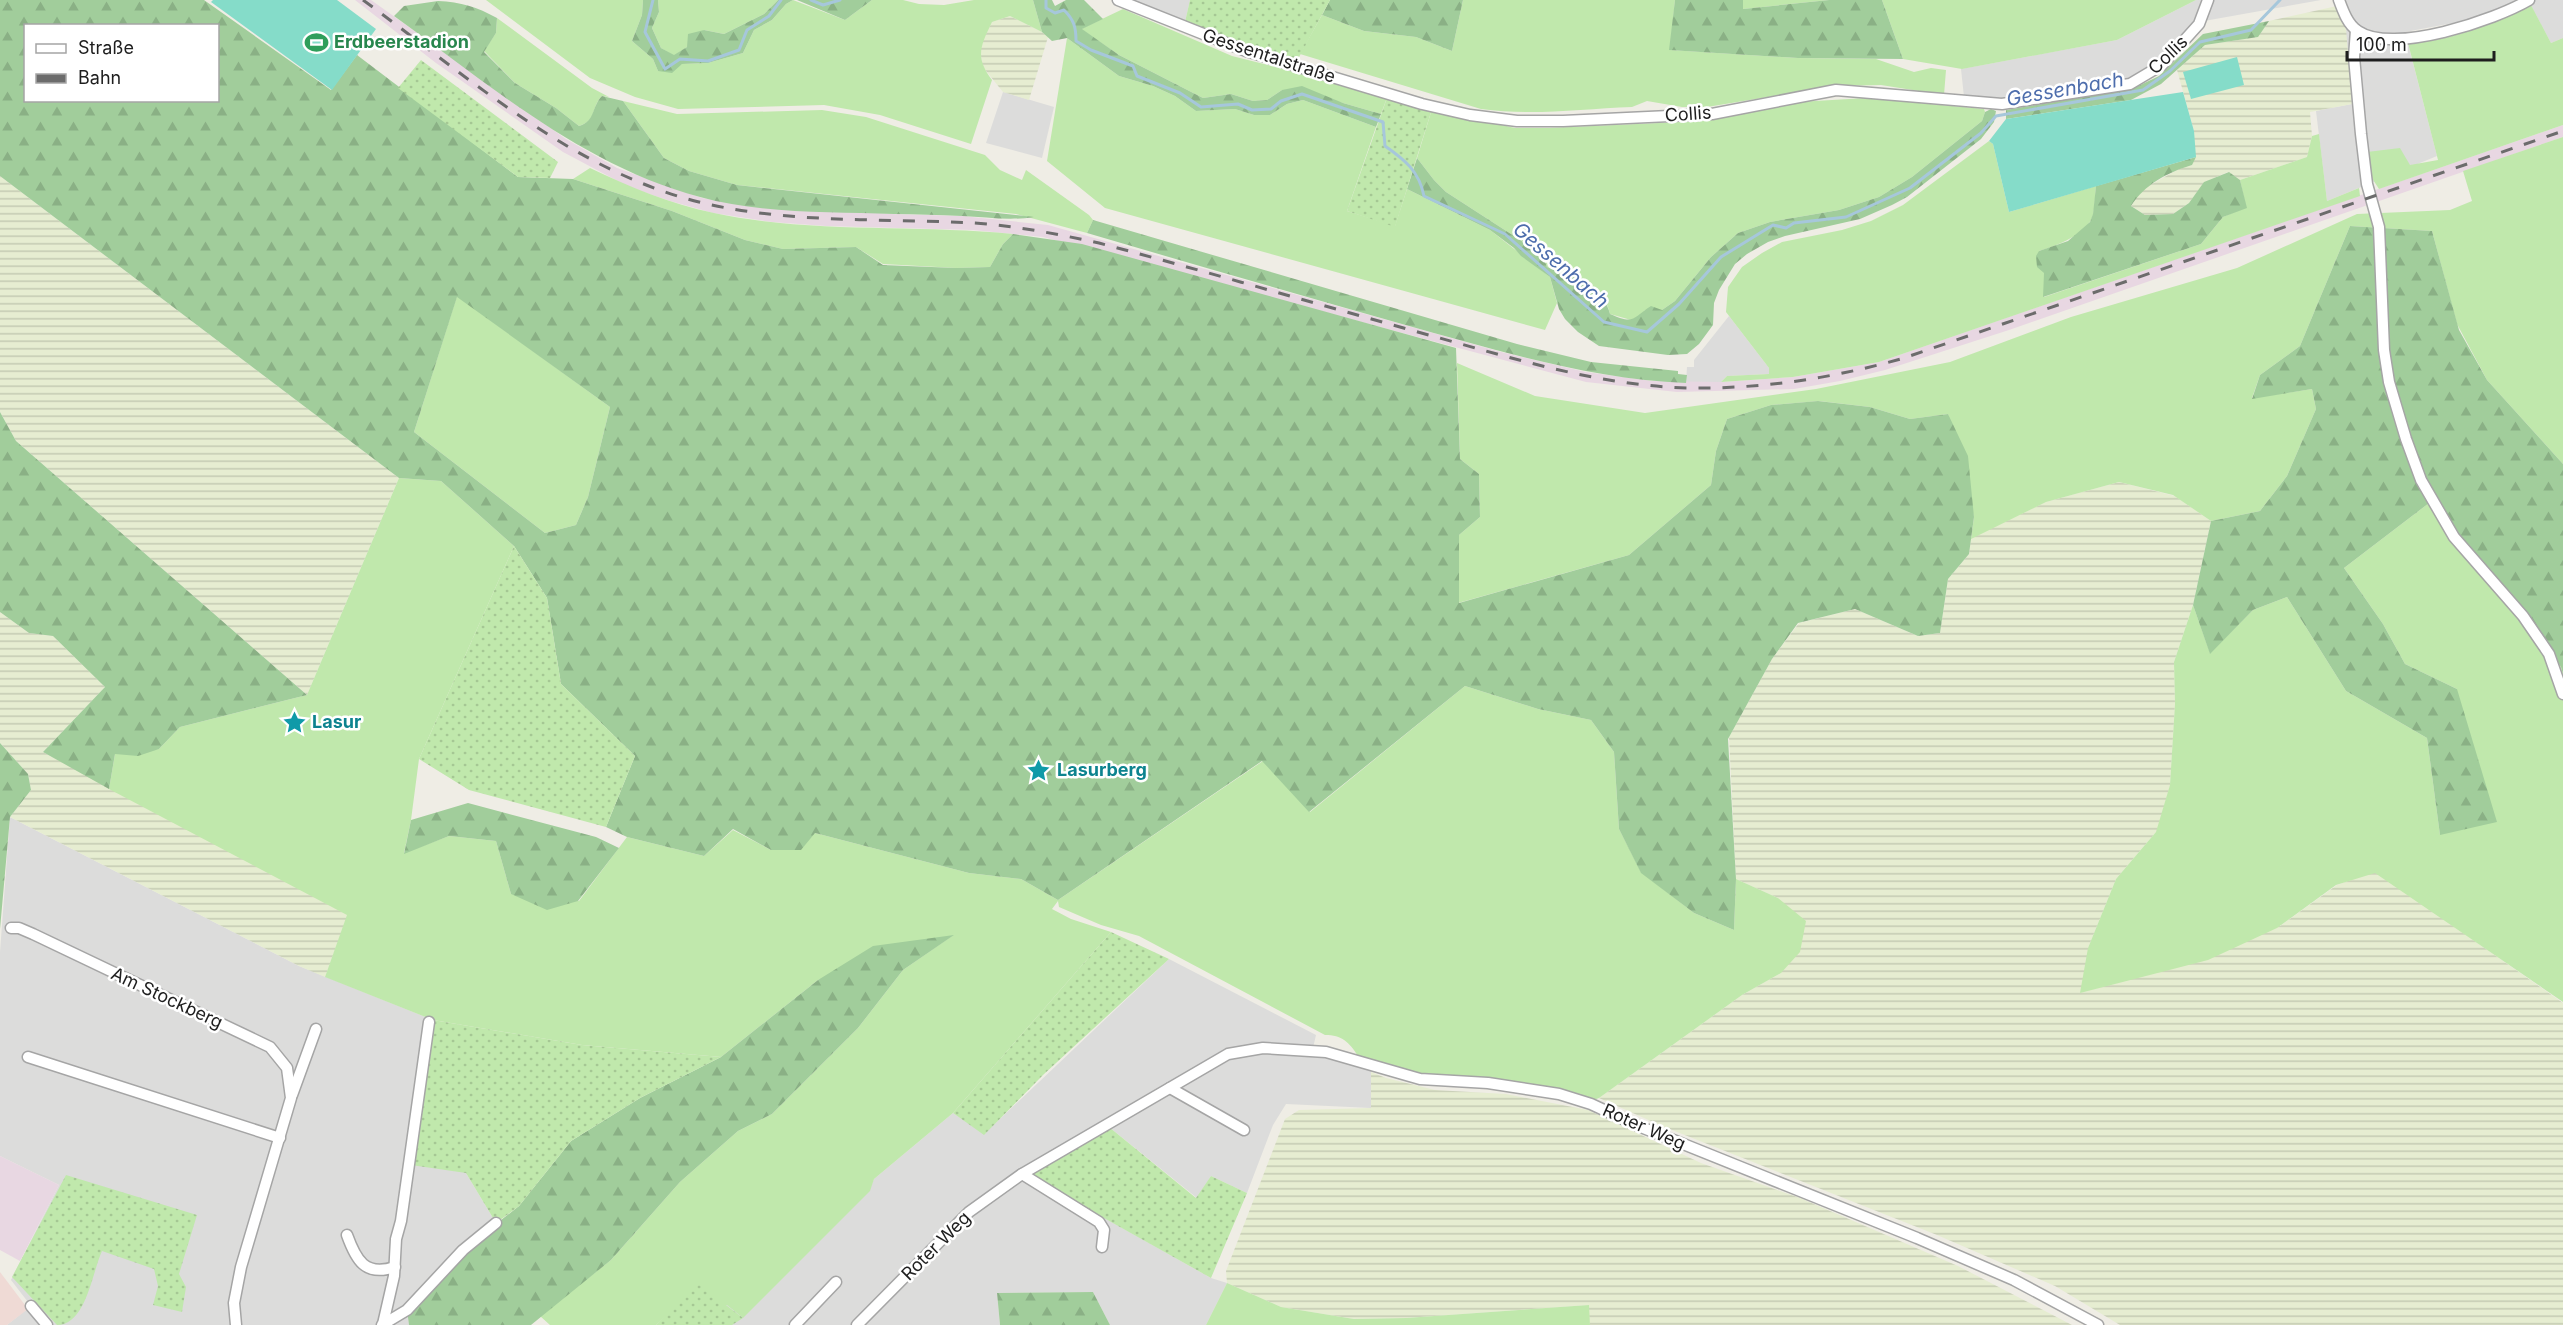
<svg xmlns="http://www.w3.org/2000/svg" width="2563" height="1325" viewBox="0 0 2563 1325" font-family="Inter,sans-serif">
	<defs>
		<pattern id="farmland-rules" width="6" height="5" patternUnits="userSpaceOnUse" patternTransform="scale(1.5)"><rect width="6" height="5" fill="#e6edd1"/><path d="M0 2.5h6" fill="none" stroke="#c5cbb3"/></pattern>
		<pattern id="forest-firs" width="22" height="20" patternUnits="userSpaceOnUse" patternTransform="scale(1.5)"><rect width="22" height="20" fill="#a1cd9b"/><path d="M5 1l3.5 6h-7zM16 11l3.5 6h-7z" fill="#8ab085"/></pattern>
		<pattern id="garden-dots" width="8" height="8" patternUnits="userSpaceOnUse" patternTransform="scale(1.5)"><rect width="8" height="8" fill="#c0e8ac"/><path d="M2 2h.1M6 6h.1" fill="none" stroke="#a5c794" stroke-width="1.8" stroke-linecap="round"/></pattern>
	</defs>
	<rect width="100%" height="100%" fill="#efede5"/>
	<g fill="#dcdcdb">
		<path d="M1132,0H1190L1185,22Z"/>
		<path d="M2196,0H2321L2193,23L2157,63L2126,81L2014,100L1964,97L1961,69L2117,40Z"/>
		<path d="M2338,0H2520L2485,17L2405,32L2437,156L2327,201L2316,111L2352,104Z"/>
		<path d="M2528,0H2563V38L2551,43Z"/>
		<path d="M1003,92L1054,107L1042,158L986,143Z"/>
		<path d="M1729,316L1769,368V374L1727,376L1721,382L1686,383L1687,367H1694V360Z"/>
		<path d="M10,817L299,966L433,1020L466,1173L496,1223L407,1310L409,1325H7L31,1306L11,1280L59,1185L0,1156V952Z"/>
		<path d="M1169,959L1316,1035L1312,1052L1370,1067L1371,1072V1108L1286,1104L1273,1125L1247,1193L1211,1176L1197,1198L1109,1127L1030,1176L1211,1278L1227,1283L1206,1325H1110L1093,1292L997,1293L1000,1325H656L869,1191L874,1179L953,1113L984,1134Z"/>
	</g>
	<path fill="#efdad5" d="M0,1272L28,1309L7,1325H0Z"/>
	<g fill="#e8d7e2">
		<path d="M355,0H371L566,139L617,168L702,198L727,202L892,214L962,216L1048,225L1501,352L1586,372L1652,381L1721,382L1793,377L1879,362L2563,125V137L2009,330L1885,370L1840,381L1794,389L1677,392L1586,382L1043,237L973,230L826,226L772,222L713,213L670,201L629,187L563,152L436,63Z"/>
		<path d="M0,1156L59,1185L20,1261L0,1250Z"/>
	</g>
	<g fill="url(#farmland-rules)">
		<path d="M2337,6L2346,28L2352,104L2310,112L2312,136L2307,157L2240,180L2228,172L2205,182L2189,203L2173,214L2145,215L2131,206L2141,190L2179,169L2192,165L2194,131L2177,70L2205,45L2257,37L2269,21Z"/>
		<path d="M1010,16L1042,32L1048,37L1029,100L1003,92L982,66L980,46L992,22Z"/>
		<path d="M0,176L399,478L307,695L16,441L0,412Z"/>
		<path d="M2119,482L2175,496L2211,521L2193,605L2174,662L2175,705L2170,786L2157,831L2116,879L2088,948L2280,926L2337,885L2375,871L2563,1003V1325H2120L2055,1286L1937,1235L1662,1126L1599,1098L1742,995L1781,973L1778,898L1736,879L1729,737L1772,659L1799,623L1855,609L1918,636L1940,633L1948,579L1969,554L1971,538L2046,502Z"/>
		<path d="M0,612L29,633L53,636L105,687L43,752L348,915L325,977L299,966L10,817L31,790L28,774L0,743Z"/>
		<path d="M1371,1072L1386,1078L1435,1090L1506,1094L1588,1110L1701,1163L1800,1198L1958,1266L2072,1325H1590L1588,1305L1406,1318L1354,1319L1281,1307L1227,1283L1226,1271L1285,1119L1299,1110L1371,1108Z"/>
	</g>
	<g fill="#c0e8ac">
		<path d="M486,0H643L642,15L632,41L653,59L658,71L682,64L708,63L743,53L754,30L772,20L786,4L793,0L845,20L872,0H903L919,4L944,5L974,0H1033L1042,32L1010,16L992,22C980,47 975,57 992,80L971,144L880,115L824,105L678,109L635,97L590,78Z"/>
		<path d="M658,0H778L764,14L724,34L704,30L687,47L674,56L661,48L652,28L659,12Z"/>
		<path d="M1463,0H1675L1670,50L1798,58L1876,59L1914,72L1931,68L1946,70L1944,95L1881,85L1835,86L1707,107H1682L1647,101L1632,107C1581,109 1531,116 1481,109L1300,54L1322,15L1364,31L1416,37L1452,51Z"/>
		<path d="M1743,0H1829L1743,9Z"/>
		<path d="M1882,0H2196L2117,40L1962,69L1903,59Z"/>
		<path d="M2531,5L2551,43L2563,38V125L2379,189L2370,175L2367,152L2400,148L2410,165L2438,160L2408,43C2452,41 2491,24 2531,5Z"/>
		<path d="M1123,9L1232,56L1388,95L1381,114L1343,103L1282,90L1267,100L1253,101L1231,94L1203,98L1119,55L1081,29Z"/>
		<path d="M497,18L592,88L609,97L602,96C590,108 598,120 579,126L556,108L515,83L484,51L496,33Z"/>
		<path d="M1067,38L1119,76L1153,86L1175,96L1196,111L1235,109L1254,115H1270L1287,104L1303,100L1376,127L1347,211L1395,226L1407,189L1490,230L1550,277L1557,303L1545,330L1105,208L1047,161Z"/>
		<path d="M1866,98L1984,109L1985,112L1982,121L1912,177L1879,197L1839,210L1770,222L1738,233L1711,257L1675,301L1662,310H1645L1642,315L1631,320L1610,314C1606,289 1570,274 1547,267L1542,254L1446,192L1434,180L1417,158L1432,109L1515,128H1549L1703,121L1798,102Z"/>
		<path d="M623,101L677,114L822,110L866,117L985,155L1000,170L1022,180L1026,170L1089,215L1093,220L1087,233L1016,214L737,185L689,171L664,158Z"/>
		<path d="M2319,134L2327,201L2359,188L2360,196L1879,362L1793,377L1721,382L1727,376L1769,374V368L1726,312L1728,287L1742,267L1762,253L1782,242L1842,230L1871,221L1903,205L1989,141L1993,144L2009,212L2096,186C2095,195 2095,206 2093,215C2088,234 2056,246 2039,251L2044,273V297L2201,244L2223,217L2246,207L2240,180L2307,157L2312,136Z"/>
		<path d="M2563,137V464L2487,380L2457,324L2432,231L2350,226L2300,346L2260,375L2252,398L2312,389L2316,409L2287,476L2260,511L2211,521L2173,495L2119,482L2046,502L1971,539L1974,517L1948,414L1910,419L1870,407L1819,401L1771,405L1727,419L1716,451L1711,485L1629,555L1458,603L1459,535L1480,517L1479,474L1460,459L1457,363L1535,396L1645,413L1816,389L1950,362L2071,317L2237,268L2357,214L2450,210L2472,201L2463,171Z"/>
		<path d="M590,168C630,187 670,204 714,213C812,234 913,224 1013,234L1003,244L990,267L956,268L883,264L856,247L783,249L745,240L672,211L573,179Z"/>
		<path d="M457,296L610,407L588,497L576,525L545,533L414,432Z"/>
		<path d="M399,478L441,481L514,546L419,759L411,820L404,853L449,836L496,841L511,894L579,901L627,837L704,856L733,830L771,850L815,833L969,873L1021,879L1058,900L1263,761L1310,812L1465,686L1538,709L1591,720L1614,752L1619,829L1641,872L1694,913L1734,930L1736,879L1778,898L1806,921L1800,952L1781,973L1742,995L1599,1098L1591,1101L1537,1085L1420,1076L1358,1056C1349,1042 1342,1035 1325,1035L1139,936L1101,925L1059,907L1058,901L1052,909L1071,919L1111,932L953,1113L874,1179L870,1191L743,1318L727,1305L668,1314L656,1325H550L540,1316L611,1260L680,1182L738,1131L772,1114L858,1028L903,970L952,936L818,980L721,1057L582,1045L433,1020L325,977L347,915L109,789L115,754L159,749L180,727L307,695Z"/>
		<path d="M2433,500L2523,613L2561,667L2563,674V1002L2375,873L2336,885L2277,928L2208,960L2080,993L2088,948L2116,879L2156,832L2170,785L2175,704L2174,662L2193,605L2210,653L2253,610L2287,597L2346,691L2427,738L2440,835L2457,689L2405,664L2383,624L2344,568Z"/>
		<path d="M1227,1283L1281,1307L1354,1319L1406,1318L1589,1305L1590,1325H1206Z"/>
	</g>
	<g fill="url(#forest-firs)" fill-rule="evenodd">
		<path d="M0,0H204L331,90L357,55L518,177L573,179L672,211L745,240L783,249L856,247L883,265L956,268L990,267L1003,244L1013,234L1082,244L1456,348L1460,459L1479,474L1480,517L1459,535V603L1629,555L1711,485L1716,451L1727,419L1771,405L1818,401L1870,407L1910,419L1948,414L1968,456L1974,517L1969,554L1948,579L1940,633L1918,636L1855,609L1798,623L1772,659L1728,739L1736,879L1734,930L1694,913L1641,873L1619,829L1614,752L1591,720L1538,709L1465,686L1309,812L1262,761L1058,900L1021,879L969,873L815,833L801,850H771L733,829L704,856L627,837L606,827L635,756L561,684L547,598L514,546L441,481L399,478L0,176ZM26,26H218V100H26ZM457,297L610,407L588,497L576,525L545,533L414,432Z"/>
		<path d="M643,0H658L659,12L652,28L661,48L674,55L687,47L688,34L704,30L724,34L764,14L778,0H793L786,4L772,20L754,30L743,53L708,63L682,64L672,73L658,71L653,59L632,41L642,15Z"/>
		<path d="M797,0H872L845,20Z"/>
		<path d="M1033,0H1052L1055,6L1066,0H1084L1103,19L1082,29L1119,55L1203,98L1231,94L1253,101L1267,100L1282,90L1302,86L1343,103L1381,114L1376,127L1303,100L1287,104L1270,115H1254L1235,109L1196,111L1175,96L1153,86L1119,76L1067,38L1052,41L1042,32Z"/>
		<path d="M1330,0H1463L1452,51L1416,37L1364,31L1322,15Z"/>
		<path d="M1675,0H1743V9L1829,0H1882L1903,59L1798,58L1669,50Z"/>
		<path d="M438,1C461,2 477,7 497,18L496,33L484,52L515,83L556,108L579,126C596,121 591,107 602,96L623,101L664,158L689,171L737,185L1034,217C1009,221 986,217 962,216C939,215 916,214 894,214C829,212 762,214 700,197C583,166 490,85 394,16L404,6Z"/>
		<path d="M2269,21L2258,37L2205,45L2161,84L2131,100L2006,119V110L2132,89L2159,76L2203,34Z"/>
		<path d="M1991,109L1996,111L1994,122L1981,139L1907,197L1892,205L1860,219L1785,236L1768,242L1747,254L1735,264L1719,290L1714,303L1713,325L1699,344L1687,354L1668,355L1599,346L1578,332L1565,319L1559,309L1550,277L1521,256L1514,248L1490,230L1407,189L1417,158L1434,180L1446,192L1542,254L1547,267C1570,274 1605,289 1610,314C1635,325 1632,318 1651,306L1662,310L1675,301L1711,257L1738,233L1770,222L1839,210L1879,197L1912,177L1982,121L1985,112Z"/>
		<path d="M2196,157L2192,165C2168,172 2144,185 2131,206L2145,215L2173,214L2189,203L2204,182L2229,172L2240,180L2247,208L2223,217L2201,244L2043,297L2044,273L2037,267L2036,256L2039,251L2068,241L2090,222L2093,214L2096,186Z"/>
		<path d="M1093,220L1517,344L1591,362L1678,371V374L1687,375L1686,383C1589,379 1496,350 1402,324C1297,294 1192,264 1087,233Z"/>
		<path d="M2350,226L2432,231L2459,330L2487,380L2563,464V674L2561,667L2523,613L2476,560L2433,500L2344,568L2383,624L2405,664L2457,689L2497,822L2440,835L2427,738L2346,691L2287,597L2253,610L2210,654L2193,605L2211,521L2260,511L2287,476L2316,409L2312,389L2252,399L2260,375L2300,346Z"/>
		<path d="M0,412L16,441L307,695L180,727L159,749L138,756L115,754L109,789L43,752L105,687L53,636L29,633L0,612Z"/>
		<path d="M0,743L28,774L31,790L10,817L0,929Z"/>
		<path d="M468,803L596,837L619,848L578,901L547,910L511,894L496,841L449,836L404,854L411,820Z"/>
		<path d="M954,935L903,970L858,1028L772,1114L738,1131L680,1182L611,1260L531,1325H409L407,1310L463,1250L519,1206L571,1141L640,1098L721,1057L818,980L873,946Z"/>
		<path d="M1093,1292L1110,1325H1000L997,1293Z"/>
	</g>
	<g fill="url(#garden-dots)">
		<path d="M1190,0H1330L1298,59L1245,45L1185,22Z"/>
		<path d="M421,60L558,162L550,178L518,177L398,88Z"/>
		<path d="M1388,95L1432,109L1395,227L1347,211Z"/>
		<path d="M514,546L547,598L561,684L635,756L606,827L469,790L419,759Z"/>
		<path d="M1111,932L1169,959L1043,1075L984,1135L953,1113Z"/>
		<path d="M433,1020L582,1045L721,1057L640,1098L571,1141L519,1206L496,1223L466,1173L411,1165Z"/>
		<path d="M1109,1127L1196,1198L1211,1176L1247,1193L1211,1278L1029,1176Z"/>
		<path d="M66,1175L197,1215L179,1274L186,1287L182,1312L153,1305L158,1286L154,1269L102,1251C92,1273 86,1325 57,1325L12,1277Z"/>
		<path d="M697,1283L743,1318L732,1325H656Z"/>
	</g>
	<g fill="#85dcc9">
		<path d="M213,0H337L376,29L332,90L211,2Z"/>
		<path d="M2237,57L2244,85L2191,99L2183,72Z"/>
		<path d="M2183,92L2194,131L2196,157L2009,212L1993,144L1989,141L2006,119Z"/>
	</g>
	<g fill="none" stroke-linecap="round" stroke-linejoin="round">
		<g stroke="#a6c7db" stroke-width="3">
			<path d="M653,0L645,32L665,69L680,59L708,61L739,50L747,30L769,16L781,0"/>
			<path d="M811,0L823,5L840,0"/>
			<path d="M1046,0V8L1055,13L1064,10C1074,20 1076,27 1076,41L1091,50L1133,66L1137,76L1180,93L1201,107L1238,104L1252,110L1271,109L1281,101L1302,94L1383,122L1385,146C1405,160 1419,171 1424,196L1505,234L1604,322L1647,332L1679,304L1721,257L1773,225L1786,228L1794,223L1846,217L1910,188L1981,133L1996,116L2143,90L2170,71L2200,42L2251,30L2280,0"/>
		</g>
		<defs>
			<g id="minor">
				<path d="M1118,0L1246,51L1422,104L1470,115L1517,121H1563L1712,114L1836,90L2002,104L2130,84L2162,65L2199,24L2208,0"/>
				<path d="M2339,0C2343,11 2348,25 2358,31C2393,55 2495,20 2529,0"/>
				<path d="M2356,30L2354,57L2361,134L2367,184L2379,227L2384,350L2389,382L2406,439L2421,480L2454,537L2523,616L2549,654L2563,694"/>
				<path d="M11,928H19L33,934L270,1047L287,1068L291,1098L241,1267L234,1303L236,1325"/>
				<path d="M28,1057L280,1138"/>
				<path d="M1170,1088L1244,1130"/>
				<path d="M292,1095L316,1029"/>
				<path d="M1022,1174L1099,1222L1104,1230L1102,1247"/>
				<path d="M347,1235C356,1260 365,1277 395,1267"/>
				<path d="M31,1306L47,1325"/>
				<path d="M383,1324L394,1276L396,1239L401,1221L429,1022"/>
				<path d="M382,1325L407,1310L463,1250L496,1223"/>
				<path d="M795,1325L836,1282"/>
				<path d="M857,1325L969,1212L1022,1174L1228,1054L1263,1048L1326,1052L1420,1079L1488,1083L1559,1094L1591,1104L1636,1125L1917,1238L2014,1280L2098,1325"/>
			</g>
		</defs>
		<use href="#minor" stroke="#a5a5a5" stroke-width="13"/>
		<use href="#minor" stroke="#fff" stroke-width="10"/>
		<path stroke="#6c6c6c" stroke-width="3" stroke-dasharray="12 12" stroke-linecap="butt" d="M363,0C467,76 571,170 699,202C788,224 883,218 974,223C1017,226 1057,234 1099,243C1212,273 1323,306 1436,337C1519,360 1602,386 1689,388C1763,389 1834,378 1904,358L2563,131"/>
	</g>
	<defs>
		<symbol id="stadium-bare" viewBox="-9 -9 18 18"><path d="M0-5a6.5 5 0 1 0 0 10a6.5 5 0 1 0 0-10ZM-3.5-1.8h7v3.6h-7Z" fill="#2e9e5b" stroke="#fff" stroke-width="2.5" paint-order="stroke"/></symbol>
		<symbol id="sight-bare" viewBox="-9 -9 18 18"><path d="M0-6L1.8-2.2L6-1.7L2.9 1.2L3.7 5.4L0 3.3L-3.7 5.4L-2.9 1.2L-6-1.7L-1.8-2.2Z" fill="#0f9aa8" stroke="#fff" stroke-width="2.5" paint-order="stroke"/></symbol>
	</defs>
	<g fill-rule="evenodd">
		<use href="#stadium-bare" x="300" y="26" width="33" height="33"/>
		<use href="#sight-bare" x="278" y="706" width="33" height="33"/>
		<use href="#sight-bare" x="1022" y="754" width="33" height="33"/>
	</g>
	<g text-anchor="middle" stroke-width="5" stroke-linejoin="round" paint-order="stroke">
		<g font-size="18" font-weight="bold" fill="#27864d" stroke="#fff" text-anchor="start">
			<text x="334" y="48">Erdbeerstadion</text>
		</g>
		<g font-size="18" fill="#1e1e1e" stroke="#fff">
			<text transform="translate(2168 55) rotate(-44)" y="6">Collis</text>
			<text transform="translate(1269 56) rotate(18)" y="6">Gessentalstraße</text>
			<text transform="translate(1688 114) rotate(-4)" y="6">Collis</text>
			<text transform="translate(167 998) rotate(25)" y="6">Am Stockberg</text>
			<text transform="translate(1644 1127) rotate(24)" y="6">Roter Weg</text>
			<text transform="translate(936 1246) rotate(-45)" y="6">Roter Weg</text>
		</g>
		<g font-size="18" font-weight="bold" fill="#0d838f" stroke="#fff" text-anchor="start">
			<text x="312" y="728">Lasur</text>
			<text x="1057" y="776">Lasurberg</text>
		</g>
		<g font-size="20" font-style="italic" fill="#4d6dac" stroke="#fff">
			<text transform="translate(2065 89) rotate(-10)" y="7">Gessenbach</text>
			<text transform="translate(1561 265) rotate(41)" y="7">Gessenbach</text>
		</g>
	</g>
	<rect x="24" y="24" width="195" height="78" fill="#ffffff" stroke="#a5a5a5" stroke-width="1.5"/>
	<rect x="36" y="44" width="30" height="9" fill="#ffffff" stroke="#a5a5a5" stroke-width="1.5"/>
	<text x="78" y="54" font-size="18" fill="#1e1e1e">Straße</text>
	<rect x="36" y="74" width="30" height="9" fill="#6c6c6c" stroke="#a5a5a5" stroke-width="1.5"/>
	<text x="78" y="84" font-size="18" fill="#1e1e1e">Bahn</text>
	<path d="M2347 51v9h147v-9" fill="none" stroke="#1e1e1e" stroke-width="3"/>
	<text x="2356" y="51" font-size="18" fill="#1e1e1e" stroke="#ffffff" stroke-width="4.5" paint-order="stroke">100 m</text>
</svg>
